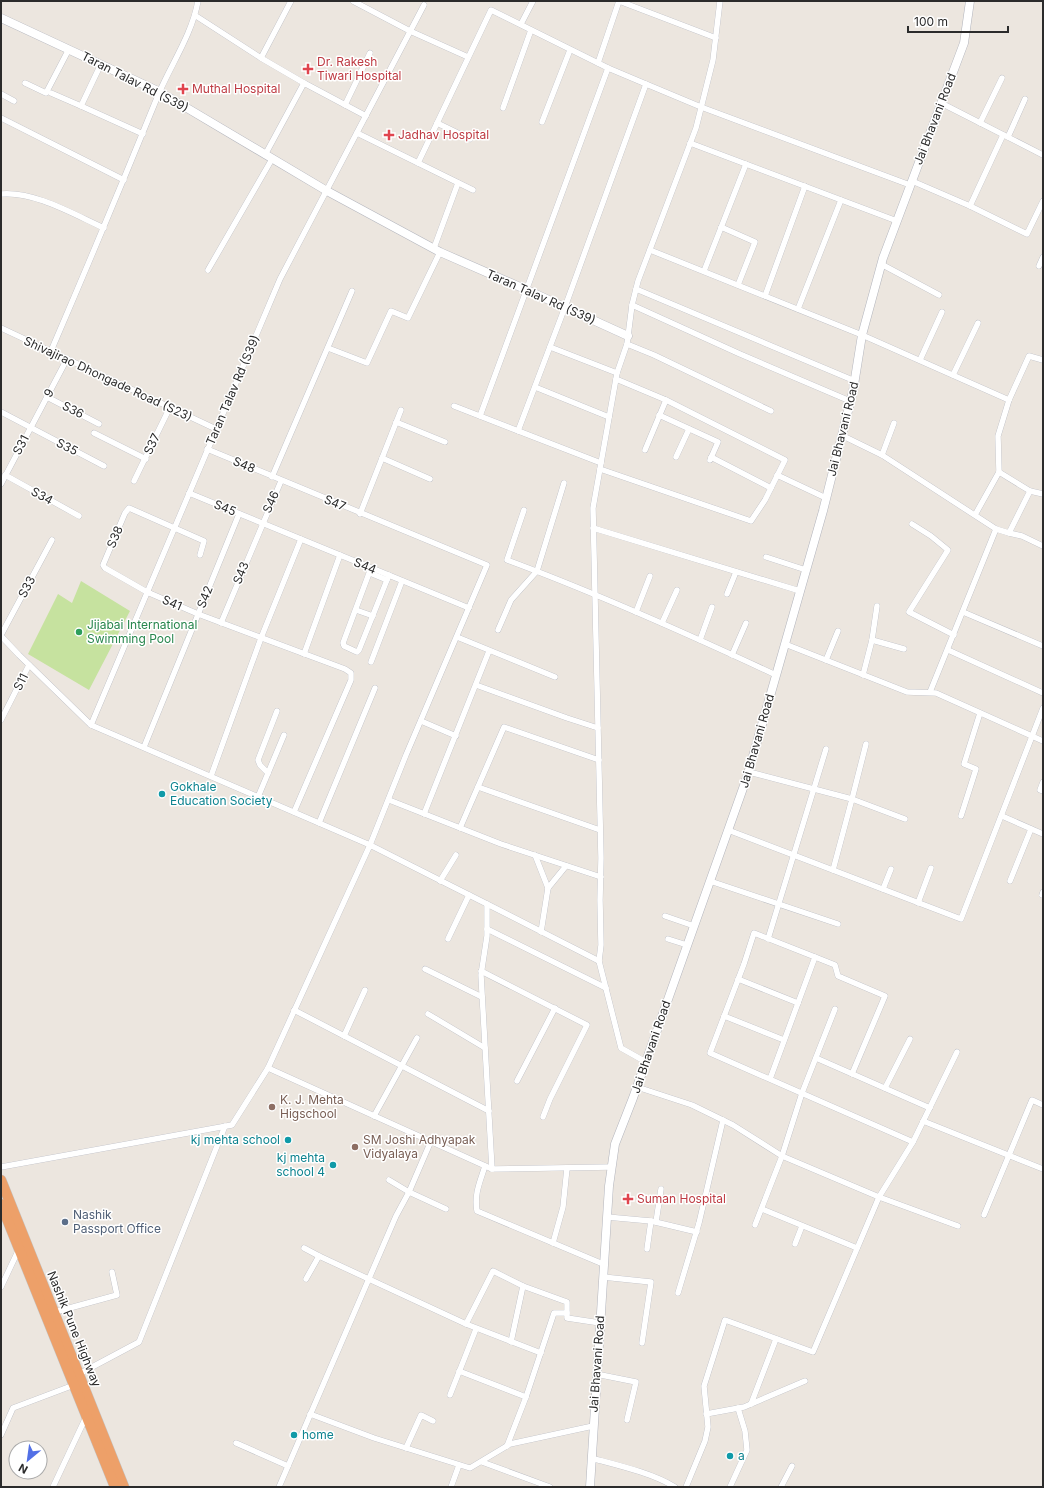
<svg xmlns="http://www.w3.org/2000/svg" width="1044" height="1488" viewBox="0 0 1044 1488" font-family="Inter,sans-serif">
	<rect width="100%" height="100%" fill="#ece6df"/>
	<path fill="#c6e29f" d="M81,581L130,611L89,690L28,654L58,594L72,603Z"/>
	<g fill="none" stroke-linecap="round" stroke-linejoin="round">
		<defs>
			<g id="street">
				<path d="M353,1L410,31L468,57"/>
				<path d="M619,1L716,38"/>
				<path d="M196,16L261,58L304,83"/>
				<path d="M521,24L533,1"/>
				<path d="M261,58L291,1"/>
				<path d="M598,63L619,1"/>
				<path d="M101,64L81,106L143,134"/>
				<path d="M25,83L46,93L69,49"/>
				<path d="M51,93L81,106"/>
				<path d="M1,94L14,101"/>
				<path d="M941,103L1043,155"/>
				<path d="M345,105L370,53"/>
				<path d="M503,108L531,30"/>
				<path d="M1,118L124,180"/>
				<path d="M542,122L570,50"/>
				<path d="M437,123L470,139"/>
				<path d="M980,123L1002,78"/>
				<path d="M357,133L473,190"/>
				<path d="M1008,137L1025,99"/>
				<path d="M690,143L897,221"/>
				<path d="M265,155L304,83L366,116"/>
				<path d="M418,163L491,10L608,68"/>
				<path d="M912,181L970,206L1003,135"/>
				<path d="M1,194C34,191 73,214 104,228"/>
				<path d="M970,206L1027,234L1043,201"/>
				<path d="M721,227L755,242L738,285"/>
				<path d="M434,248L458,183"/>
				<path d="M650,250L862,335L1009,400"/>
				<path d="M881,264L939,295"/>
				<path d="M1039,266L1043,257"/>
				<path d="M208,270L272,159"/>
				<path d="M704,271L746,164"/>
				<path d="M636,289L855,381"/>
				<path d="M765,296L805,186"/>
				<path d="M632,305L740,354L850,401"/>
				<path d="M798,309L841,200"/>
				<path d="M1,328L216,429"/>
				<path d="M627,344L654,355L771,411"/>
				<path d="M550,347L617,373"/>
				<path d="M328,348L367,363L391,311L408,318L440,252"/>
				<path d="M51,351C88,265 124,179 159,93C172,63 192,34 198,1"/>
				<path d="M920,360L942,312"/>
				<path d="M953,375L978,323"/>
				<path d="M616,379L666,400L645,450"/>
				<path d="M535,387L609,417"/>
				<path d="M47,397L99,424"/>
				<path d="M454,406L601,463"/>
				<path d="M1,412L104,466"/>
				<path d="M659,415L718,442L710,460"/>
				<path d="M480,416L608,68L646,84"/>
				<path d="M396,422L445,442"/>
				<path d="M518,431L565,307L646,84L701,107L910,185"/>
				<path d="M94,433L146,459"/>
				<path d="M841,435L882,455L996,529L1009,533L1030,491L999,472L975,515"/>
				<path d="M882,455L894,423"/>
				<path d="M676,457L689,429"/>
				<path d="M711,457L771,488"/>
				<path d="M382,458L430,479"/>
				<path d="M600,469L751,521L765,500L785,460L666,400"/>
				<path d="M999,472L998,436L1009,400L1029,356L1043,360"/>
				<path d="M5,475L79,516"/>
				<path d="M777,475L826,498"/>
				<path d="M272,477L352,291"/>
				<path d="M134,481L170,407"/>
				<path d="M1,484L67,359"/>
				<path d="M1030,491L1043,494"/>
				<path d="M189,493L469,608"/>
				<path d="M524,510L507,560C599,594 688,634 776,675"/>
				<path d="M360,514L401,410"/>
				<path d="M912,524L931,536L948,550L909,612L954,635"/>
				<path d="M593,528L800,591"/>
				<path d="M1009,533L1022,536L1043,546"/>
				<path d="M200,555L204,541L129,508L125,513L103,565L105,568L147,592L198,614L345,669L351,673V680L294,812"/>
				<path d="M766,557L806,570"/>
				<path d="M371,568L343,643L344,646L357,652L359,650L389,575"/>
				<path d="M370,573L387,580"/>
				<path d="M727,594L736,572"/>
				<path d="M356,610L373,616"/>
				<path d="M636,612L650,576"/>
				<path d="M963,612L1043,646"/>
				<path d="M221,623L281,481"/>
				<path d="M662,623L677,590"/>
				<path d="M498,630L511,600L537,571L564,483"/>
				<path d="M1,635L52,540"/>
				<path d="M1,636L19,655L91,725L370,845L406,755L487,565L207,449"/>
				<path d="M457,637L555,677"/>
				<path d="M700,640L712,607"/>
				<path d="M872,640L904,649"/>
				<path d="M785,644L907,692L936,693L1043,741"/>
				<path d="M948,650L1043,693"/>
				<path d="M304,654L340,555"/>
				<path d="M732,655L746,623"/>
				<path d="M826,660L838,631"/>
				<path d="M371,662L402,581"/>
				<path d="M863,675L872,640L877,606"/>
				<path d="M476,685L567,718L598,728"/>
				<path d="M930,692L996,529"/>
				<path d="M1,720L29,665"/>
				<path d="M421,721L456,736"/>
				<path d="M91,725L280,279L424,5"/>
				<path d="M866,744L852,799L905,819"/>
				<path d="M144,747L239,514"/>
				<path d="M749,772L852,799L833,870"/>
				<path d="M268,773L260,765L258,760L277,711"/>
				<path d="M211,776L261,638L301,539"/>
				<path d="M1043,782L1040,790L1043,791"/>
				<path d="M478,787L600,830"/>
				<path d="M258,797L284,735"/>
				<path d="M389,800L501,844L601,877"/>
				<path d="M424,814L489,651"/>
				<path d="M961,816L976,769L964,764L980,713"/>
				<path d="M1002,816L1043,834"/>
				<path d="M319,823L375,688"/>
				<path d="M460,828L504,727L599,760"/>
				<path d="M728,830L961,919L1043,708"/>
				<path d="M535,855L548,888L541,932"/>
				<path d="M440,881L456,855"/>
				<path d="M710,881L838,924"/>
				<path d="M1010,881L1031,829"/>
				<path d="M548,888L566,866"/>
				<path d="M883,889L891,869"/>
				<path d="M1042,895L1043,892"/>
				<path d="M918,903L931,868"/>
				<path d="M487,904L599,961"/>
				<path d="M665,916L694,926"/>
				<path d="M487,929L606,988"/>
				<path d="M448,939L469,895"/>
				<path d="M668,939L687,945"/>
				<path d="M768,939L826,749"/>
				<path d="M815,957L835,965L838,976L885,996L852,1074"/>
				<path d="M425,969L482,997"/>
				<path d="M481,971L587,1025L550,1099L543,1117"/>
				<path d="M738,979L798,1003"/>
				<path d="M294,1010L489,1111"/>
				<path d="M428,1014L485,1048"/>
				<path d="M724,1016L784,1040"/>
				<path d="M344,1036L365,990"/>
				<path d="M816,1058L930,1108"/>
				<path d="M646,1062L621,1048L599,961L601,945L600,900L601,858L593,508L617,373L627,344L632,305L638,281L696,128L713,60L720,1"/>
				<path d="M268,1068L370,845L487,904V936L481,975L492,1169"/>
				<path d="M770,1079L815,957L754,933L744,964L710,1053L913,1142"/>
				<path d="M517,1081L555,1008"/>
				<path d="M637,1087L692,1105L733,1125L782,1156L879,1197L958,1226"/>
				<path d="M885,1088L910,1039"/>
				<path d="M374,1116L417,1038"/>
				<path d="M923,1121L1043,1169"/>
				<path d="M485,1166C480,1182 474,1194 477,1211L603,1264"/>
				<path d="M1,1167L232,1125L268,1068L492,1169L612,1167"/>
				<path d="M389,1180L409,1192L446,1209"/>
				<path d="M762,1209L857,1248"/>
				<path d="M984,1215L1032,1100L1043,1105"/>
				<path d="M607,1217L651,1221L697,1232"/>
				<path d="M656,1222L661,1189"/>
				<path d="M755,1225L782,1156L802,1093L835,1009"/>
				<path d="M553,1243L563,1207L567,1168"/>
				<path d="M795,1244L802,1226"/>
				<path d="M304,1248L319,1256"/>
				<path d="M647,1249L651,1221"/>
				<path d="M603,1277L651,1282L642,1343"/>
				<path d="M306,1279L319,1256L466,1324L541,1353"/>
				<path d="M523,1286L567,1302V1318L600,1323"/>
				<path d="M1,1287L19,1249"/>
				<path d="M678,1293L699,1223L723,1120"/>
				<path d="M55,1312L117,1295L112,1272"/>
				<path d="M466,1324L493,1271L523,1286L511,1342"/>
				<path d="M459,1371L526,1397"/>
				<path d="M79,1374L139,1342L225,1126"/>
				<path d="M596,1374L636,1382L627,1420"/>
				<path d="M450,1395L476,1329"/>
				<path d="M751,1404L776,1339"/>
				<path d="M310,1414L374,1438L470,1468L510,1444L593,1426"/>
				<path d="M706,1414L744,1407L805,1381"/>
				<path d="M1,1435L13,1408L74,1385"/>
				<path d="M236,1443L288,1466"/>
				<path d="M507,1446L526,1397L554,1313H567"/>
				<path d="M406,1448L421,1415L433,1421"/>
				<path d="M591,1458C617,1465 652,1473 675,1487"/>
				<path d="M482,1462L550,1487"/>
				<path d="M53,1487L86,1417"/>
				<path d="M279,1487L396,1216L409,1192L431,1141"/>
				<path d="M451,1487L459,1465"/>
				<path d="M686,1487L705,1441L708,1427L704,1386L725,1320L813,1352L879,1197L913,1142L957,1052"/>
				<path d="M730,1487L747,1450L745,1431L738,1408"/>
				<path d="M781,1487L792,1466"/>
			</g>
			<g id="secondary">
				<path d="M1,18L160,92L327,191L440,252L527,290L628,336"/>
				<path d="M590,1487L609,1186L615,1144L633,1098L747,777L823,511L853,391L862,335L883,258L964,43L970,1"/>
			</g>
			<g id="highway">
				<path d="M1,1180L124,1487"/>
				<path d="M1,1204L115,1487"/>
			</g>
		</defs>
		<use href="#street" stroke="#b3b5bd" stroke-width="6"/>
		<use href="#secondary" stroke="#b3b5bd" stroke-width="9"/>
		<use href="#highway" stroke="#c4c4c4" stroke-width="11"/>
		<use href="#street" stroke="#fff" stroke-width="5.5"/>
		<use href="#secondary" stroke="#fff" stroke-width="8"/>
		<use href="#highway" stroke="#eda069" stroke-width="10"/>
	</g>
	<g fill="#e0444e" stroke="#fff" stroke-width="1.5">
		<path d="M306 63h4v4h4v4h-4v4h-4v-4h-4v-4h4z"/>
		<path d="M181 83h4v4h4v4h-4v4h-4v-4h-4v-4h4z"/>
		<path d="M387 129h4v4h4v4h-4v4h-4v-4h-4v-4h4z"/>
		<path d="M626 1193h4v4h4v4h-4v4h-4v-4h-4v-4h4z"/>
	</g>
	<circle fill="#2e9e5b" stroke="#fff" stroke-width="1.5" cx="79" cy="632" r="4"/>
	<g fill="#0f9aa8" stroke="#fff" stroke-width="1.5">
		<circle cx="162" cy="794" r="4"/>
		<circle cx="288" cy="1140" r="4"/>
		<circle cx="333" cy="1165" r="4"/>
		<circle cx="294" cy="1435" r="4"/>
		<circle cx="730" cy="1456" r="4"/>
	</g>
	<g fill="#8d6e63" stroke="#fff" stroke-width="1.5">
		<circle cx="272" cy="1107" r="4"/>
		<circle cx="355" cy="1147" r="4"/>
	</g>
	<circle fill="#5c6f8a" stroke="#fff" stroke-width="1.5" cx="65" cy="1222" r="4"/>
	<g text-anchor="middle" stroke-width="3" stroke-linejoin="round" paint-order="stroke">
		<g font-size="12" fill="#be3a42" stroke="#fff" text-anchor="start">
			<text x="317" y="66">Dr. Rakesh<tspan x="317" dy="14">Tiwari Hospital</tspan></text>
			<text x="192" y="93">Muthal Hospital</text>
			<text x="398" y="139">Jadhav Hospital</text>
			<text x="637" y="1203">Suman Hospital</text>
		</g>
		<g font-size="12" fill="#2b2b2b" stroke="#fff">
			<text transform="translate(135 82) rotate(27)" y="4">Taran Talav Rd (S39)</text>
			<text transform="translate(935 119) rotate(-69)" y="4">Jai Bhavani Road</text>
			<text transform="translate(541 297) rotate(24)" y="4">Taran Talav Rd (S39)</text>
			<text transform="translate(108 379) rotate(25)" y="4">Shivajirao Dhongade Road (S23)</text>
			<text transform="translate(233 390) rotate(-67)" y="4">Taran Talav Rd (S39)</text>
			<text transform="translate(49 393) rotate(-62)" y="4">9</text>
			<text transform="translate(73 410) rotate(27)" y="4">S36</text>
			<text transform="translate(843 429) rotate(-76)" y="4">Jai Bhavani Road</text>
			<text transform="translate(152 444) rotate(-65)" y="4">S37</text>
			<text transform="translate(21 445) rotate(-62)" y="4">S31</text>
			<text transform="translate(67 447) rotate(27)" y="4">S35</text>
			<text transform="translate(244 465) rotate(23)" y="4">S48</text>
			<text transform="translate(42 496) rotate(29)" y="4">S34</text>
			<text transform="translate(271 502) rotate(-66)" y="4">S46</text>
			<text transform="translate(335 503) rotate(22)" y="4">S47</text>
			<text transform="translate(225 508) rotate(22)" y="4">S45</text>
			<text transform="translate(115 537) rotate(-67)" y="4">S38</text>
			<text transform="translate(365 566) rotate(22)" y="4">S44</text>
			<text transform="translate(241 573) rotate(-68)" y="4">S43</text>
			<text transform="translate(27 587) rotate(-62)" y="4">S33</text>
			<text transform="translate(205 597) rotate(-68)" y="4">S42</text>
			<text transform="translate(172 603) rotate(23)" y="4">S41</text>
			<text transform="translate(21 682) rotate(-63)" y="4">S11</text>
			<text transform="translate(757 741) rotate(-74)" y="4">Jai Bhavani Road</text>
			<text transform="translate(651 1047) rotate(-71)" y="4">Jai Bhavani Road</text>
			<text transform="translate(74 1329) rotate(68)" y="4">Nashik Pune Highway</text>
			<text transform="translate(597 1364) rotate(-86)" y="4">Jai Bhavani Road</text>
		</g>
		<g font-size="12" fill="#27864d" stroke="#fff" text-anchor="start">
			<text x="87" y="629">Jijabai International<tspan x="87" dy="14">Swimming Pool</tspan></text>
		</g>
		<g font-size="12" fill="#0d838f" stroke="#fff" text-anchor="start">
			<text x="170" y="791">Gokhale<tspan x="170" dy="14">Education Society</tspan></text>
			<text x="280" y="1144" text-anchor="end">kj mehta school</text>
			<text x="325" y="1162" text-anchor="end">kj mehta<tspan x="325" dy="14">school 4</tspan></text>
			<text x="302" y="1439">home</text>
			<text x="738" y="1460">a</text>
		</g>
		<g font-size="12" fill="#785e54" stroke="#fff" text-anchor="start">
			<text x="280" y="1104">K. J. Mehta<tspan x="280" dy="14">Higschool</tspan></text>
			<text x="363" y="1144">SM Joshi Adhyapak<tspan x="363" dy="14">Vidyalaya</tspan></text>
		</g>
		<g font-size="12" fill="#4e5e75" stroke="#fff" text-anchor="start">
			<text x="73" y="1219">Nashik<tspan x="73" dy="14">Passport Office</tspan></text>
		</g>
	</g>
	<rect width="1044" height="1488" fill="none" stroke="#2b2b2b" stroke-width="4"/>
	<g transform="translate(28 1460) rotate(209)"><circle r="19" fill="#ffffff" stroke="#aaaaaa"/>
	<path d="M0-3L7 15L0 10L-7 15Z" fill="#5270e6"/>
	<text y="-6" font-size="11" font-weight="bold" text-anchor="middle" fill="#2b2b2b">N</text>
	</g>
	<path d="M908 26v6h100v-6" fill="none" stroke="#2b2b2b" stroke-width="2"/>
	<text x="914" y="26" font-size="12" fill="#2b2b2b" stroke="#ffffff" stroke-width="3" paint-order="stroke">100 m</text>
</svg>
